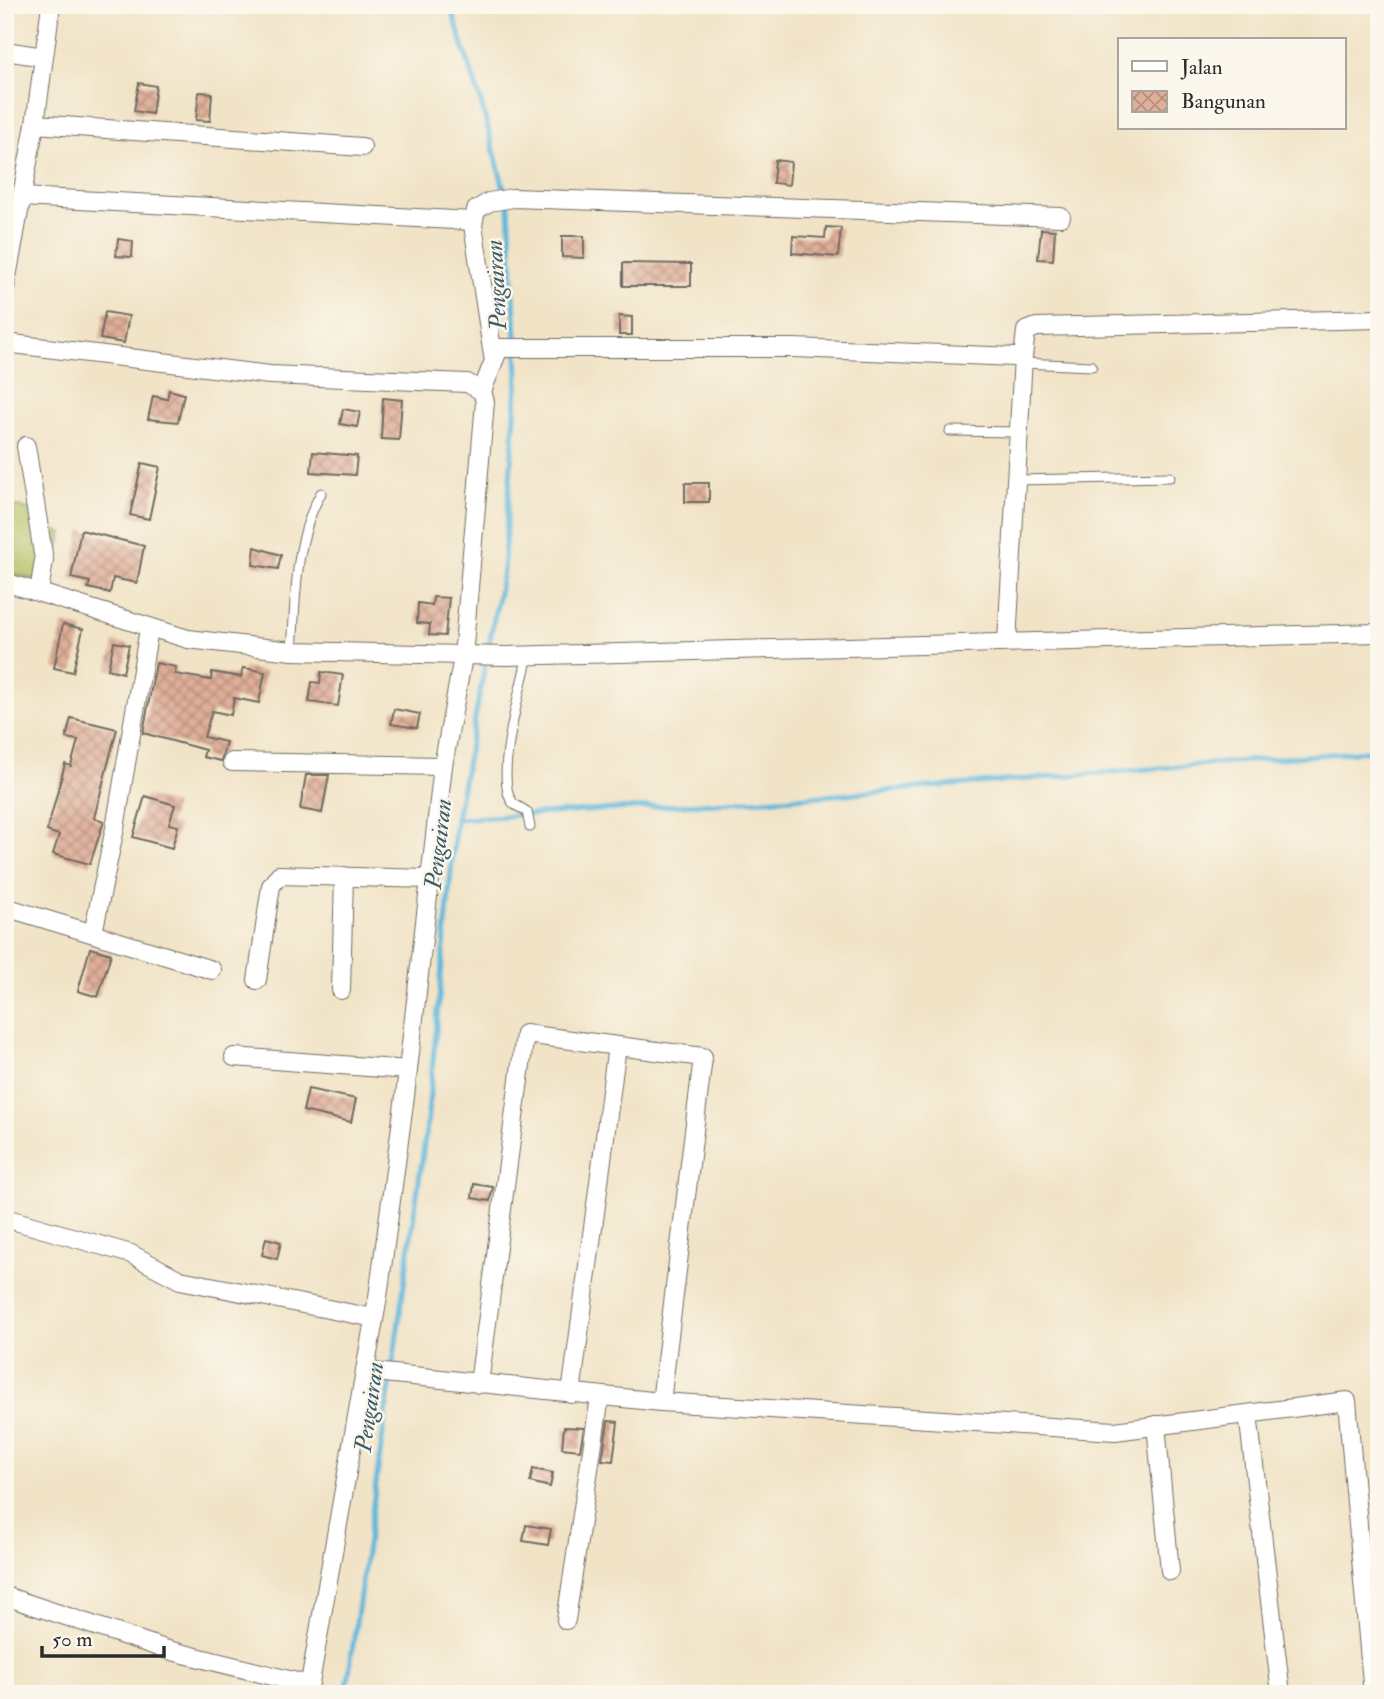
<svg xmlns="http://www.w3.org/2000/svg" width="1384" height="1699" viewBox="0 0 1384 1699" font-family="'IM FELL Double Pica',serif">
	<defs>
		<pattern id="building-cross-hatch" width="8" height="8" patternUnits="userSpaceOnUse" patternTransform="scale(1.75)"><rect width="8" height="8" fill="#e0af99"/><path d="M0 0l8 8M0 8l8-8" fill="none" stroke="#b68f7d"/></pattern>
	</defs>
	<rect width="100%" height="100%" fill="#fbf7ec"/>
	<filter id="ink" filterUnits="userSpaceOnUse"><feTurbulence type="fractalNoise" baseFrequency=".0143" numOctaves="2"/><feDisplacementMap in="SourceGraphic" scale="14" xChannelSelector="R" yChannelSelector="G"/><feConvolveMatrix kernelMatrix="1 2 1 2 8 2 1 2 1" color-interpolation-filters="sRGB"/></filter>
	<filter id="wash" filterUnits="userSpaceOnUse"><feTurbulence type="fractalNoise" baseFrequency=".00686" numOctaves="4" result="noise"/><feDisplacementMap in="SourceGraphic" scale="28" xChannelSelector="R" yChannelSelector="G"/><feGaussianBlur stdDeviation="1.57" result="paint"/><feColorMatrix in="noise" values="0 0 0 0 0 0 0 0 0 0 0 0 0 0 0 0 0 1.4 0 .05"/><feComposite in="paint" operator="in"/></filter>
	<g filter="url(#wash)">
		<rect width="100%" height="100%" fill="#f1e3c6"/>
		<path fill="#afbd5f" stroke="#6d7445" stroke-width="2" d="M5,503L42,514L44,526L63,533L47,584L5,571Z"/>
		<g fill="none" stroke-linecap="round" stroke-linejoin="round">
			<g stroke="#5fb8dd" stroke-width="5">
				<path d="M456,819L810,797L1379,750"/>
				<path d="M346,1694L427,1124L456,819L503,571L518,374L509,207L480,99L450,5"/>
			</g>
		</g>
		<g id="blocks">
			<g fill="url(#building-cross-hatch)">
				<path d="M139,83L156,86L152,114L134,111Z"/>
				<path d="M199,92L212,93L210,121L196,120Z"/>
				<path d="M775,160L791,162L789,185L773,183Z"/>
				<path d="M826,227L841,228L838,257L792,253L793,236L825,238Z"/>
				<path d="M1041,229L1055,230L1053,260L1038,259Z"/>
				<path d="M562,236H584V258L562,257Z"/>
				<path d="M118,239L133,241L132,257L116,256Z"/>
				<path d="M623,263L691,264V286H623Z"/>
				<path d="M105,312L129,316L124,343L100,339Z"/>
				<path d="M619,316L632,317V335H619Z"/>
				<path d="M169,390L184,394L178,422L148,419L153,396L167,399Z"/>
				<path d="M383,398L402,400L399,440L381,439Z"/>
				<path d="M343,409L360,412L357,427L340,424Z"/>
				<path d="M313,452L357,456L355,475L311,472Z"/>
				<path d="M142,463L160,467L149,519L130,515Z"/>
				<rect x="685" y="483" width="24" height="19"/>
				<path d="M81,530L144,546L137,583L113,578L110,593L88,588L90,582L71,578Z"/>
				<path d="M255,547L281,555L278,569L253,565Z"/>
				<path d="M433,597L449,598L445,636L429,635L430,624L417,623L418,603L432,605Z"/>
				<path d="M63,624L83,629L73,672L54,668Z"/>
				<path d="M114,642L129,645L123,673L108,669Z"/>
				<path d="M156,663L176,667L175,674L211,680L212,672L241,677L243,668L265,672L259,703L234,698L231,715L212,711L204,737L226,742L221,761L203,757L205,750L143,733Z"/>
				<path d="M321,672L343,675L338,706L309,702L312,682L320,683Z"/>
				<path d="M394,709L420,714L417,728L391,724Z"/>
				<path d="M71,718L117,729L94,818L104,821L90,864L53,854L59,835L47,831L65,764L71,766L78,740L66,738Z"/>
				<path d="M306,775H329L322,813L300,809Z"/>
				<path d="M145,796L175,805L169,824L178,826L172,848L133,837Z"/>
				<path d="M90,948L111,954L98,997L78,991Z"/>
				<path d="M308,1089L356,1099L351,1122L303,1111Z"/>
				<path d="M474,1184L493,1187L490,1201L472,1198Z"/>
				<path d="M266,1238L281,1242L277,1259L262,1255Z"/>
				<path d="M608,1421L618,1422L613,1461L602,1460Z"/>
				<path d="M564,1427L584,1428L580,1450L562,1448Z"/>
				<path d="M533,1469L553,1473L550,1487L530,1482Z"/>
				<path d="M526,1525L551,1529L548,1545L523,1541Z"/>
			</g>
		</g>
	</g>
	<g filter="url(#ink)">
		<use href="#blocks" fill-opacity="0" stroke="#706b61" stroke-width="2"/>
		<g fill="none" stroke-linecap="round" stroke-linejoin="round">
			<defs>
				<g id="lane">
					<path d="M1022,363L1092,366"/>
					<path d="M950,431L1018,432"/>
					<path d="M1016,480L1170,477"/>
					<path d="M292,651C296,597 294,541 321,493"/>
					<path d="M528,655C522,685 493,780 513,803C516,806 523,809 527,812L530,827"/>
				</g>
				<g id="street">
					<path d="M5,51L44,57"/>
					<path d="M35,124L362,147"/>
					<path d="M22,197L473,221"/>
					<path d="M5,288L35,124L51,5"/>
					<path d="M5,343L270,375L467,383L482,391L485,402L463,657L443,766L405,1096L378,1297L308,1694"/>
					<path d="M493,356L473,225L476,210L489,202L513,198L1061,217"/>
					<path d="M482,391L499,348H794L1015,357H1023L1026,331L1037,327L1379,319"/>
					<path d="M26,446L44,560L39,592"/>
					<path d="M5,582L188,639L292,651L506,656L1379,633"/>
					<path d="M1007,642L1023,357"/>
					<path d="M232,762L443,766"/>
					<path d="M5,907L212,970"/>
					<path d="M93,933L115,828L149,629"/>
					<path d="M257,980L271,886L279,875L429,879"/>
					<path d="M341,990L344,876"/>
					<path d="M234,1057L408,1070"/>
					<path d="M5,1218L131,1254L180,1280L374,1318"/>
					<path d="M365,1371L661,1402L1115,1431L1347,1401L1373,1694"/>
					<path d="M479,1384L525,1034L703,1057L661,1402"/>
					<path d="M571,1394L617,1046"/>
					<path d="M1248,1414L1281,1694"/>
					<path d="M1156,1425L1170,1571"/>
					<path d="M5,1596L168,1650L309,1685"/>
					<path d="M566,1620L600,1397"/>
				</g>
			</defs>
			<use href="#lane" stroke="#706b61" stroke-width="11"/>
			<use href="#street" stroke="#706b61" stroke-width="20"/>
			<use href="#lane" stroke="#fff" stroke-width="9"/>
			<use href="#street" stroke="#fff" stroke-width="18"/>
		</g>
	</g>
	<g text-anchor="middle" stroke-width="5" stroke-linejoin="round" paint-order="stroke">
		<g font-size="24" font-style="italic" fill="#3d5c69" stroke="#fbf7ec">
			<text transform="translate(496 285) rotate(-93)" y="8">Pengairan</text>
			<text transform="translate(438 844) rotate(-83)" y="8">Pengairan</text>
			<text transform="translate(369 1407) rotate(-82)" y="8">Pengairan</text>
		</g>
	</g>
	<rect width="1384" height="1699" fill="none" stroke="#fbf7ec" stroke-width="28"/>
	<rect x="1118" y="38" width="228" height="91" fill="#fbf7ec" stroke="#a8a59f" stroke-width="2"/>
	<rect x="1132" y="61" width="35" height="10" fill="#ffffff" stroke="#a8a59f" stroke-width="2"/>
	<text x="1181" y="74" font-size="21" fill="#2b2b2b">Jalan</text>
	<rect x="1132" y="91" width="35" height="21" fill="url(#building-cross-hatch)" stroke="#a8a59f" stroke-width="2"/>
	<text x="1181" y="108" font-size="21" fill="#2b2b2b">Bangunan</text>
	<path d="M42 1646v10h122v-10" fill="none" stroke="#2b2b2b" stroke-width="3.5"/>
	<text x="52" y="1646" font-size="21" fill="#2b2b2b" stroke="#fbf7ec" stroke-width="5" paint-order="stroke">50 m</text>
</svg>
